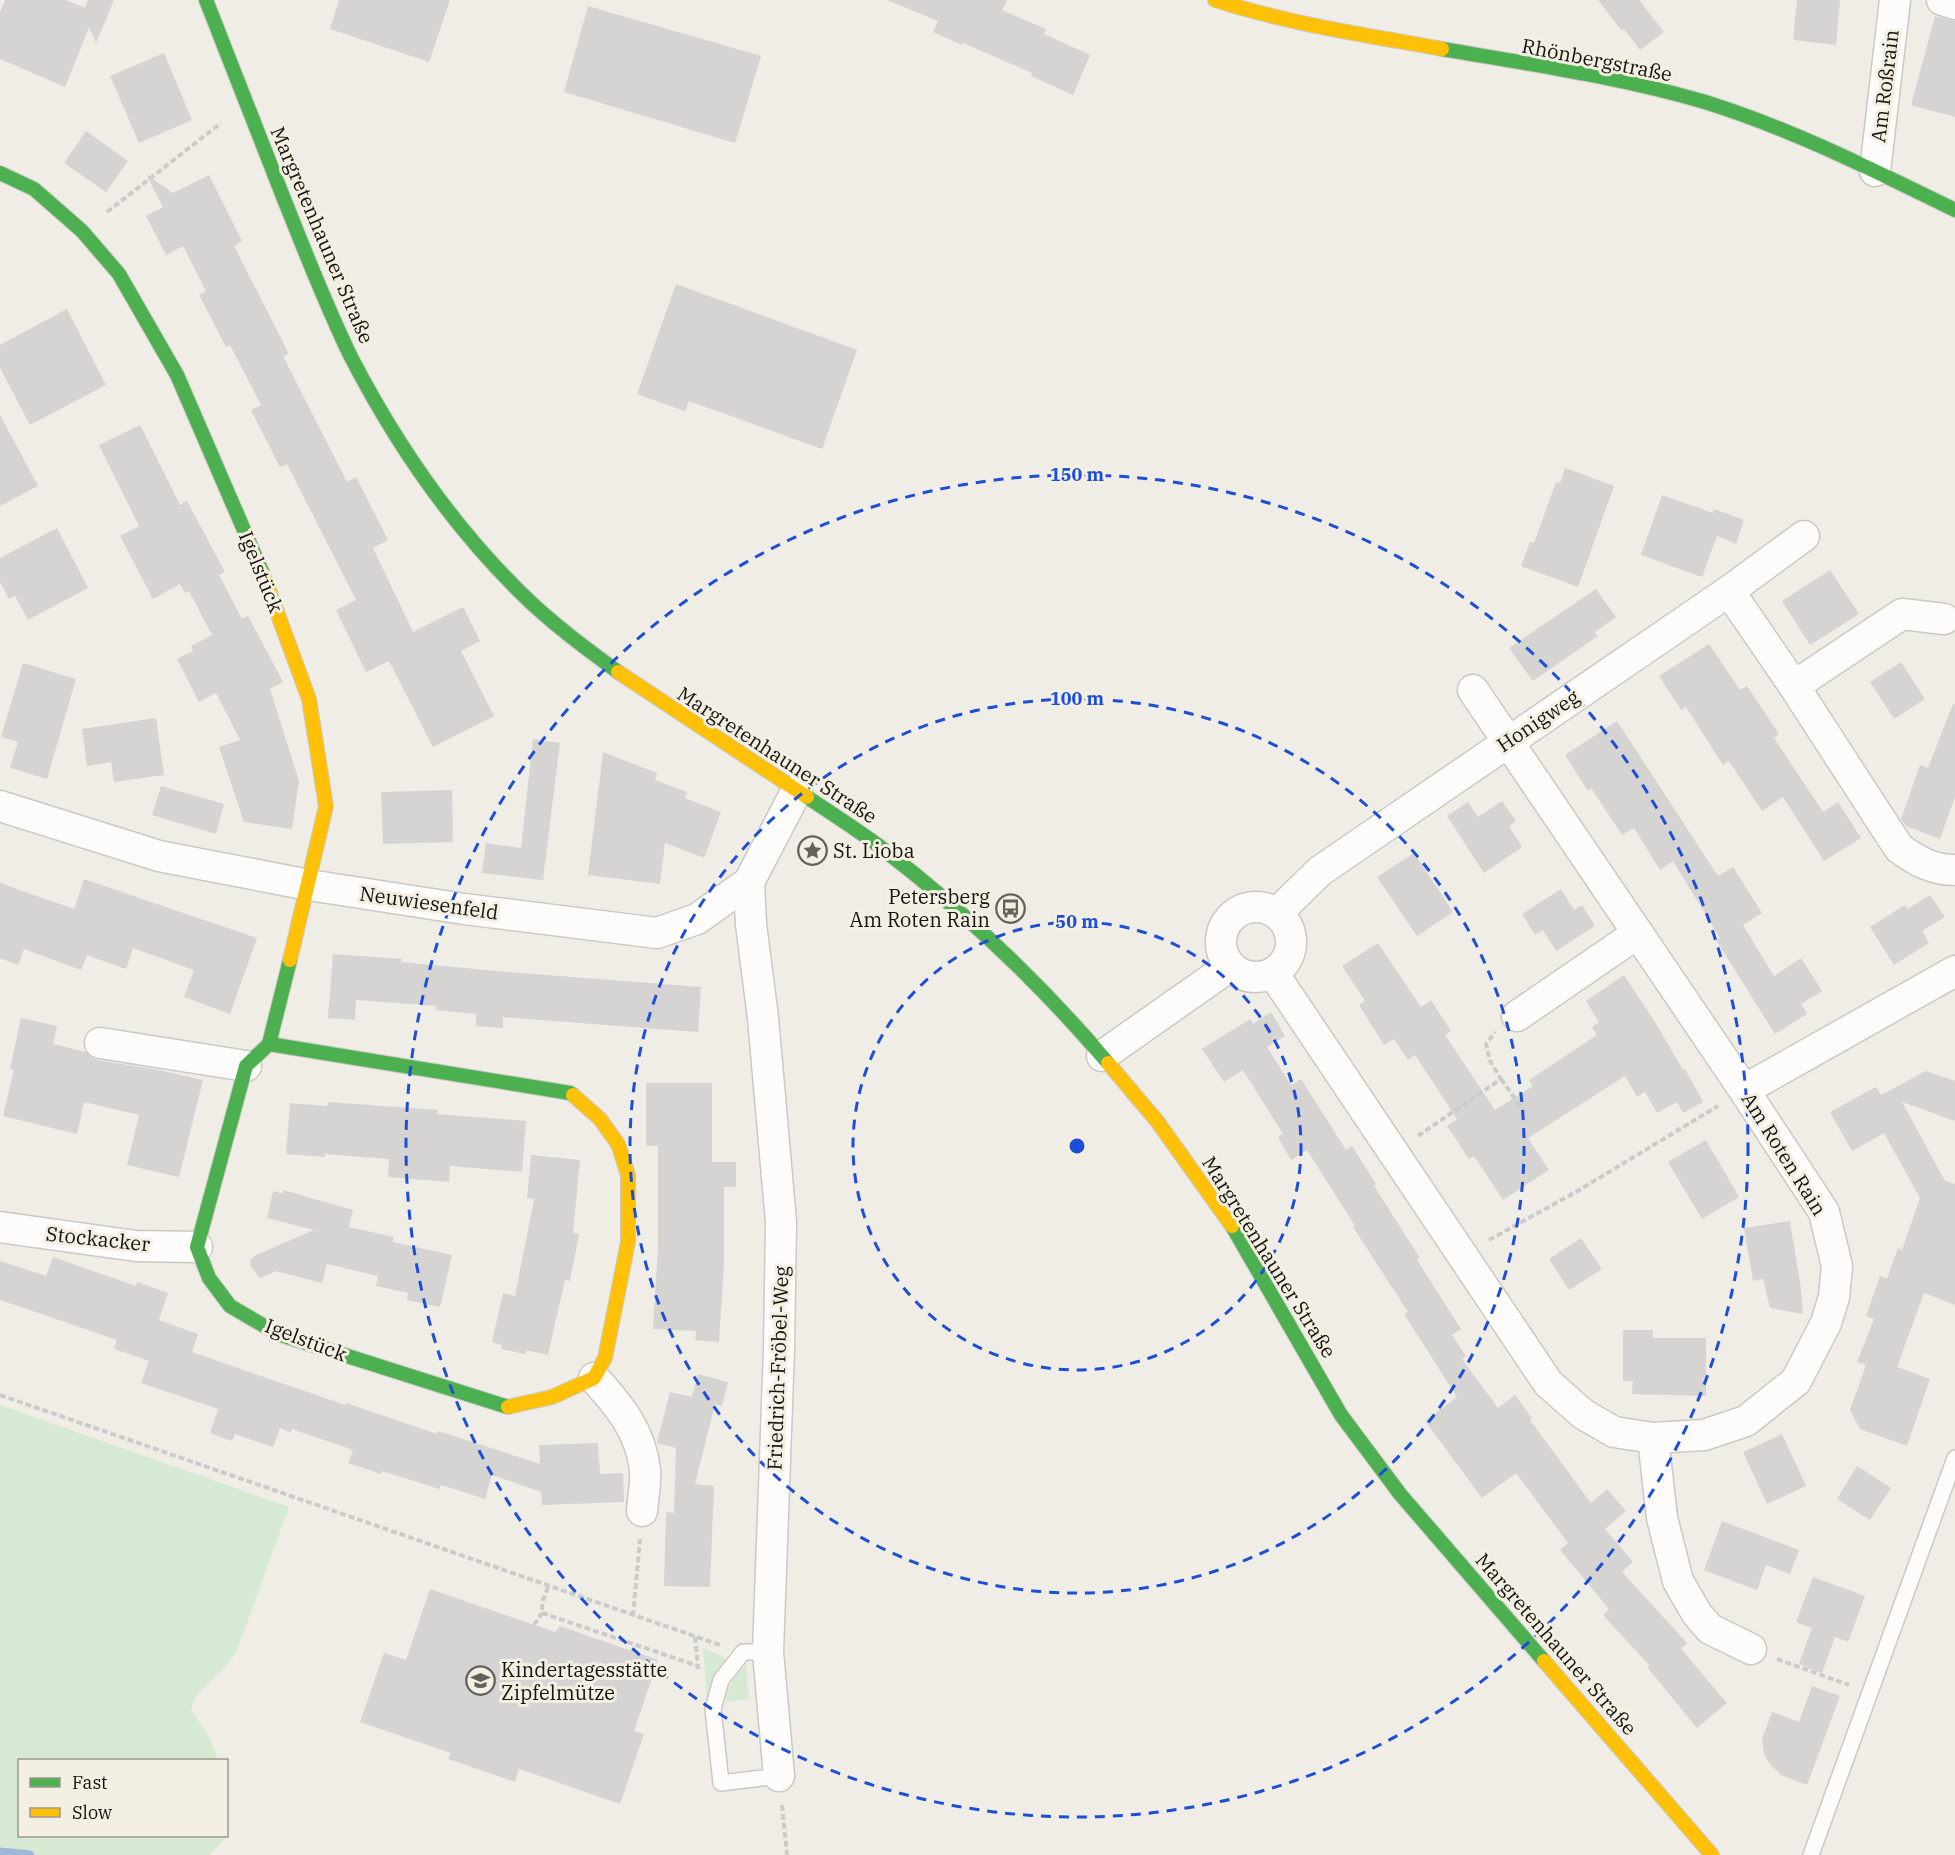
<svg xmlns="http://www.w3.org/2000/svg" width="1955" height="1855" viewBox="0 0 1955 1855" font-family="'IBM Plex Serif',serif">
	<rect width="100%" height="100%" fill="#efede6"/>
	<g fill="#d6e9d2">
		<path d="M0,1405L289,1507L236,1653C224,1672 195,1689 191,1710L210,1738L218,1760H20V1836H226L227,1800L228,1836L209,1855H0Z"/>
		<path d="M703,1648L725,1657V1661L714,1675L707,1700Z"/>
		<path d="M746,1665L749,1699L726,1702C727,1687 734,1675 746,1665Z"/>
	</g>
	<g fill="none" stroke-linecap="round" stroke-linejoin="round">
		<path stroke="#a0b8d8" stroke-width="9" d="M0,1852L30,1855"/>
	</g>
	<g fill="#d5d4d3">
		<path d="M5,0H66L85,8L88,0H114L96,43L89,27L65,87L0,59V12Z"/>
		<path d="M339,0H450L429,62L330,29Z"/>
		<path d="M887,0H1007L1002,10L1046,29L1044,34L1090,55L1073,95L1031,76L1032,73L963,43L962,45L933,32L938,21Z"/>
		<path d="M1598,0H1639L1664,32L1640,50L1624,29L1622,31Z"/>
		<path d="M1797,0H1840L1836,45L1793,40Z"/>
		<path d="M588,6L761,56L735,143L564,92Z"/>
		<path d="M1935,16L1955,21V117L1911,105Z"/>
		<path d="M164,53L192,120L139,143L110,76Z"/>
		<path d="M86,131L128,161L106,192L64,163Z"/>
		<path d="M146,174L173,193L209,175L242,241L234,246L289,354L283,356L347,482L356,477L388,540L373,548L413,632L463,607L480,641L461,651L494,716L433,747L389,661L366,672L336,610L356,600L287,464L280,467L251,410L261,405L230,345L226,347L199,295L206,291L183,246L166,255L146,216L163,207Z"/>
		<path d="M676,284L857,350L822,449L689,401L685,411L637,394Z"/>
		<path d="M67,309L106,385L30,425L0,368V345Z"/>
		<path d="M0,415L38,486L0,506Z"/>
		<path d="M140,425L180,505L187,501L225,572L219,575L242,619L248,616L282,680L283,682L270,689L299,781L292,829L244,822L219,747L240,740L216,693L199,702L177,659L193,651L191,646L212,635L189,591L185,593L180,584L153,599L120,536L139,526L99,445Z"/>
		<path d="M1565,468L1614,486L1578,587L1521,566L1530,542L1534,543L1556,482L1560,483Z"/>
		<path d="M1662,495L1713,513L1714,509L1744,520L1736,544L1717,536L1702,577L1641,555Z"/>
		<path d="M57,528L88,588L28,620L15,596L9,599L0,582V558Z"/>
		<path d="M1830,570L1859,614L1810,645L1782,601Z"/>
		<path d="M1596,589L1616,617L1595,632L1598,636L1533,681L1509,648Z"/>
		<path d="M1709,644L1740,690L1747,686L1779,734L1774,738L1823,812L1838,802L1861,838L1824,861L1783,797L1762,811L1729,761L1723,765L1686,707L1681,710L1659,676Z"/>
		<path d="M1901,662L1925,699L1894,719L1870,682Z"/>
		<path d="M23,663L76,679L47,779L10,768L18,742L1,737Z"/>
		<path d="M1953,704H1955V797L1940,839L1906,826L1901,819L1920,765L1928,768Z"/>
		<path d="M156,718L164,775L114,782L111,762L87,766L82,729Z"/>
		<path d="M1617,721L1718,876L1733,867L1762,913L1743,925L1774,976L1801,958L1822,991L1801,1004L1807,1014L1775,1034L1716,940L1720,938L1673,861L1660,870L1634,828L1622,835L1591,788L1588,791L1565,755Z"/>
		<path d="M533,739L560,743L543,880L482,873L486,843L521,848Z"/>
		<path d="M603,752L657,773L655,780L687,792L685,798L721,812L704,858L665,843L660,884L588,875Z"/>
		<path d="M161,786L224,804L216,834L152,815Z"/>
		<path d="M452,790L453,842L383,844L381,792Z"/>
		<path d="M1502,801L1516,821L1509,826L1522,847L1484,873L1447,816L1468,802L1478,817Z"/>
		<path d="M1414,853L1453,912L1417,936L1377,877Z"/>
		<path d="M84,879L257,938L230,1014L184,997L194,970L133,948L126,969L87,955L81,970L24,949L18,965L0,958V883L74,909Z"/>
		<path d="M1561,889L1574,910L1582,905L1595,926L1556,951L1543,930L1535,935L1522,914Z"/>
		<path d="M1930,895L1945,917L1922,931L1929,943L1894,965L1870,927L1905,905L1908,909Z"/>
		<path d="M1378,943L1421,1007L1431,1000L1451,1031L1445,1035L1495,1110L1533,1086L1529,1080L1597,1035L1592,1027L1599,1022L1586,1001L1624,975L1655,1022L1683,1070L1685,1069L1703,1102L1683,1113L1677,1102L1657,1113L1645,1092L1637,1097L1625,1076L1528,1138L1549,1170L1503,1200L1474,1156L1469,1159L1447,1126L1457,1119L1415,1055L1408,1060L1394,1039L1384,1045L1359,1005L1365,1001L1342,966Z"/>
		<path d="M333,954L402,959L401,962L507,972L701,987L698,1032L503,1017V1028L476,1026V1014L436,1010V1006L356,1000L355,1020L328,1018Z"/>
		<path d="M1271,1012L1285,1036L1267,1047L1291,1085L1301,1079L1346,1150L1352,1146L1376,1184L1374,1186L1420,1258L1417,1260L1461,1329L1452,1335L1466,1356L1462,1359L1498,1408L1515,1395L1532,1418L1530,1420L1591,1503L1607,1489L1626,1511L1605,1529L1633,1562L1622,1572L1687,1643L1681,1649L1727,1703L1697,1728L1647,1667L1649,1665L1603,1615L1609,1609L1560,1550L1568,1543L1516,1473L1482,1498L1425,1421L1457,1397L1404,1314L1408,1312L1353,1227L1355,1226L1307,1150L1291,1160L1278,1137L1283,1134L1243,1070L1224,1082L1202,1049L1250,1019L1253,1024Z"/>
		<path d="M21,1018L57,1026L53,1044L86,1052L90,1057L97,1060L159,1070L203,1080L179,1177L127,1165L139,1115L84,1102L77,1134L3,1116L14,1070L10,1069Z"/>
		<path d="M1926,1071L1955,1081V1121L1902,1102L1945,1181L1955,1184V1305L1924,1293L1897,1367L1930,1379L1907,1446L1860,1429L1850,1410L1866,1365L1857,1362L1874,1319L1866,1316L1880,1276L1887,1279L1898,1248L1902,1250L1920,1198L1884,1133L1852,1151L1830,1112L1876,1087L1881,1095Z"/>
		<path d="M646,1083H712V1162H736V1187H724V1264L719,1342L695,1340L696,1331L653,1329L658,1248V1146H646Z"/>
		<path d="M328,1102L438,1110L437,1114L526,1121L522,1172L450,1166L449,1182L388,1177L389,1159L325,1154V1157L286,1154L290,1103L327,1106Z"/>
		<path d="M1706,1140L1739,1197L1702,1219L1668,1162Z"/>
		<path d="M531,1155L580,1160L573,1233L579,1234L570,1281L565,1280L548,1355L526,1350L525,1354L501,1349L502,1345L492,1342L503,1293L515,1296L534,1199L527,1198Z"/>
		<path d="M283,1190L353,1210L349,1227L394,1237L393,1242L452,1255L440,1307L407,1300L408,1293L376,1286L378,1276L327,1264L322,1283L276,1271L260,1278L251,1267L250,1260L256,1255L314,1230L267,1218L273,1191L283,1194Z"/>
		<path d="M1790,1221L1801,1289L1803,1314L1770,1308L1763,1279L1753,1281L1744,1228Z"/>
		<path d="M1581,1238L1602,1269L1569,1290L1549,1259Z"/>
		<path d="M53,1257L136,1286L137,1282L168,1293L159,1320L198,1334L192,1352L345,1405L346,1403L437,1434L438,1431L540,1464L539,1445L598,1443L600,1474L623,1473L624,1502L542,1505L541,1492L492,1475L485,1499L441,1485L439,1489L382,1471L381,1474L348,1463L353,1450L292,1429L291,1433L280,1428L273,1447L235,1434L232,1441L210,1433L218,1409L141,1383L149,1361L114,1349L117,1340L0,1300V1261L46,1276Z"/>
		<path d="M1623,1330H1653V1338H1706V1396L1632,1394L1633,1381H1623Z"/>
		<path d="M698,1374L728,1382L722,1406L715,1404L695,1484L714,1486L710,1587L664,1586L666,1512L674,1513L676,1448L657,1443L670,1392L692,1397Z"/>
		<path d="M1782,1434L1806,1486L1767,1504L1743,1452Z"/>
		<path d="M1857,1466L1891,1488L1870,1520L1837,1499Z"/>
		<path d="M1722,1521L1799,1550L1790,1574L1766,1565L1757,1590L1704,1570Z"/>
		<path d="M1813,1577L1865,1596L1848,1642L1835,1637L1822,1673L1799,1664L1812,1628L1796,1622Z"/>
		<path d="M430,1589L555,1632L560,1626L658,1660L634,1731L644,1734L620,1804L519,1769L515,1782L448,1759L451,1753L360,1722L384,1653L406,1660Z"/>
		<path d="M1812,1686L1840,1696L1807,1785L1781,1775L1769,1763L1764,1754L1762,1739L1772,1712L1799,1722Z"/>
	</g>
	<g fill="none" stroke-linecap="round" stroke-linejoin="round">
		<defs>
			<g id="lane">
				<path d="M768,1652H743L721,1680L713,1709L721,1783L779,1776"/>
				<path d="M1811,1855L1955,1458"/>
			</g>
			<g id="street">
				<path d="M1942,0L1955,4"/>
				<path d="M1875,171L1895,0"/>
				<path d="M1729,591L1794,686L1899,848C1917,861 1932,870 1955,870"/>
				<path d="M1794,686L1902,614L1944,619"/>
				<path d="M1473,690L1744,1090L1824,1212L1837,1266L1834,1297L1826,1323L1796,1381L1746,1421L1704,1435L1653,1438"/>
				<path d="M0,806L159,856L309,885L464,909L657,933L697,919L749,882L797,790"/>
				<path d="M749,882L751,924L763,1018L781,1222L779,1349L768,1652L779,1776"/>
				<circle cx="1256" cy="942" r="35"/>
				<path d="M1277,913L1320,871L1729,591L1804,536"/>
				<path d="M1273,973L1548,1383L1583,1414L1614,1432L1653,1438L1662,1518L1678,1581L1697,1614L1710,1629L1751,1649"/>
				<path d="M1517,1016L1638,933"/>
				<path d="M100,1043L246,1066"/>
				<path d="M1102,1056L1230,966"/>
				<path d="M1744,1090L1955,971"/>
				<path d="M0,1227L136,1246L197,1247"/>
				<path d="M594,1378C619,1405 641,1432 645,1470C646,1483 643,1498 642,1511"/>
			</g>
			<g id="fast">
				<path d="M206,0C231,65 257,129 282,194C304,249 325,304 351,357C395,442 452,525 520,592C550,622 584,647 618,672"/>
				<path d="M1442,49C1530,64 1620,77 1705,102C1792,129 1873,170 1955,210"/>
				<path d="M0,173L34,189L82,231L119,274L177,375L263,574"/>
				<path d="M807,797C831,813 856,829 879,846C963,910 1040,983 1108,1063"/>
				<path d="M290,960L269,1044L246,1066L197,1247L209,1278L230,1306L278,1334L508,1407"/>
				<path d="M269,1044L570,1093L573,1095"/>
				<path d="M1232,1226L1341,1415L1400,1494L1544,1661"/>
			</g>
			<g id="slow">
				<path d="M1215,0C1289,24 1366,35 1442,49"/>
				<path d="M263,574L309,699L326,806L290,960"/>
				<path d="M618,672L807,797"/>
				<path d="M1108,1063L1157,1121L1232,1226"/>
				<path d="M508,1407L552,1397L594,1378L605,1358L628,1242V1175L618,1144L600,1119L573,1095"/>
				<path d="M1544,1661L1712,1855"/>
			</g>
		</defs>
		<use href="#lane" stroke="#cac9c3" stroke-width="18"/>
		<use href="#street" stroke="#cac9c3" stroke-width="33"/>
		<use href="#fast" stroke="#cac9c3" stroke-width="16"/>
		<use href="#slow" stroke="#cac9c3" stroke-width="16"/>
		<g stroke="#cbcbc9" stroke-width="4" stroke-dasharray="6 3" stroke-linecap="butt">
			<path d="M107,212L221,123"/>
			<path d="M1501,1079L1528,1117"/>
			<path d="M1418,1136L1501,1079L1490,1061L1486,1044L1495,1032"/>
			<path d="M1489,1240L1576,1192L1718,1106"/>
			<path d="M0,1395L720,1645"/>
			<path d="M548,1587L542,1603V1613L698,1666L699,1671"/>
			<path d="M633,1616L640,1539"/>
			<path d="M534,1625L542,1613"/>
			<path d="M695,1637L698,1666"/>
			<path d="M1777,1659L1849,1685"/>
			<path d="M782,1805L787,1855"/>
		</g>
		<use href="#lane" stroke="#fdfcfb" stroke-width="15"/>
		<use href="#street" stroke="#fdfcfb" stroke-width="30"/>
		<use href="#fast" stroke="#4caf50" stroke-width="14"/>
		<use href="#slow" stroke="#ffc107" stroke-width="14"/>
	</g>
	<g fill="none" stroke="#1d4ed8" stroke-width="3" stroke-dasharray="10 8">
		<circle cx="1077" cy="1146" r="224"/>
		<circle cx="1077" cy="1146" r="447"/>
		<circle cx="1077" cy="1146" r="671"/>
	</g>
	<defs>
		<symbol id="sight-ring" viewBox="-11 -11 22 22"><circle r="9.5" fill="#f3efe2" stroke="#62615c" stroke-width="1.5"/><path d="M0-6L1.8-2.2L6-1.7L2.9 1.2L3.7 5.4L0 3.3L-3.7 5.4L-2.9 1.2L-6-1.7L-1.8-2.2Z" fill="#62615c"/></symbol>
		<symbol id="bus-ring" viewBox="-11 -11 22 22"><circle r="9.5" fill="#f3efe2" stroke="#62615c" stroke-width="1.5"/><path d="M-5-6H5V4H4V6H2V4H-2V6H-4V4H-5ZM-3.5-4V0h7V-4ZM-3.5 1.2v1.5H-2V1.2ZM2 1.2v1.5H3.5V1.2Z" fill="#62615c"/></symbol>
		<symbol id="school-ring" viewBox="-11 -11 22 22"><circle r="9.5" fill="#f3efe2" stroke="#62615c" stroke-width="1.5"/><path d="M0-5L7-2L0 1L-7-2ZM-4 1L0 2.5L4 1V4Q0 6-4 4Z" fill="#62615c"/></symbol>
	</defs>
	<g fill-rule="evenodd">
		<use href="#sight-ring" x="796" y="834" width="33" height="33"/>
		<use href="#bus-ring" x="994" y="892" width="33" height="33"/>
		<use href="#school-ring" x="464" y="1664" width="33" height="33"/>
	</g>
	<g text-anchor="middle" stroke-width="6" stroke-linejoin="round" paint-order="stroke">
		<g font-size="20" fill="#161511" stroke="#f3efe2">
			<text transform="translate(1597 60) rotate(11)" y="7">Rhönbergstraße</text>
			<text transform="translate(1885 86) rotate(-83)" y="7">Am Roßrain</text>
			<text transform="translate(322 235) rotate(67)" y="7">Margretenhauner Straße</text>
			<text transform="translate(261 572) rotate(68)" y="7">Igelstück</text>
			<text transform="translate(1538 721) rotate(-34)" y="7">Honigweg</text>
			<text transform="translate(777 755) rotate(33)" y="7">Margretenhauner Straße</text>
			<text transform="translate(429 903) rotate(8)" y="7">Neuwiesenfeld</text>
			<text transform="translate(1784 1154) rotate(58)" y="7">Am Roten Rain</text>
			<text transform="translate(98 1239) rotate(6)" y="7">Stockacker</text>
			<text transform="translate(1269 1257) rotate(58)" y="7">Margretenhauner Straße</text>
			<text transform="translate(306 1340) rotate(21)" y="7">Igelstück</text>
			<text transform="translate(778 1368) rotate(-88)" y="7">Friedrich-Fröbel-Weg</text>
			<text transform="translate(1556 1644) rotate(49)" y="7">Margretenhauner Straße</text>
		</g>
		<g font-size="20" fill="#161511" stroke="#f3efe2" text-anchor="start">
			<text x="833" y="858">St. Lioba</text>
			<text x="990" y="904" text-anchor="end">Petersberg<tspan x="990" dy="23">Am Roten Rain</tspan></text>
			<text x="501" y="1677">Kindertagesstätte<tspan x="501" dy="23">Zipfelmütze</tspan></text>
		</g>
	</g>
	<circle cx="1077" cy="1146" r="9" fill="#1d4ed8" stroke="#f3efe2" stroke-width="3"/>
	<g font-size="18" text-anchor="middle" font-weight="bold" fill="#1d4ed8" stroke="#f3efe2" stroke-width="6" stroke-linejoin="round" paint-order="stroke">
		<text x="1077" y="481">150 m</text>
		<text x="1077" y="705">100 m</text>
		<text x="1077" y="928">50 m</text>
	</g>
	<rect x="18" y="1759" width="210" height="78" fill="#f3efe2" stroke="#9b988e" stroke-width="1.5"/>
	<rect x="30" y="1778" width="30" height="9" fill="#4caf50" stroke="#9b988e" stroke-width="1.5"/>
	<text x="72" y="1789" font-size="18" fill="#161511">Fast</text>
	<rect x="30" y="1808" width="30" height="9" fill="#ffc107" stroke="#9b988e" stroke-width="1.5"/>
	<text x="72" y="1819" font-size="18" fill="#161511">Slow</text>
</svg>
